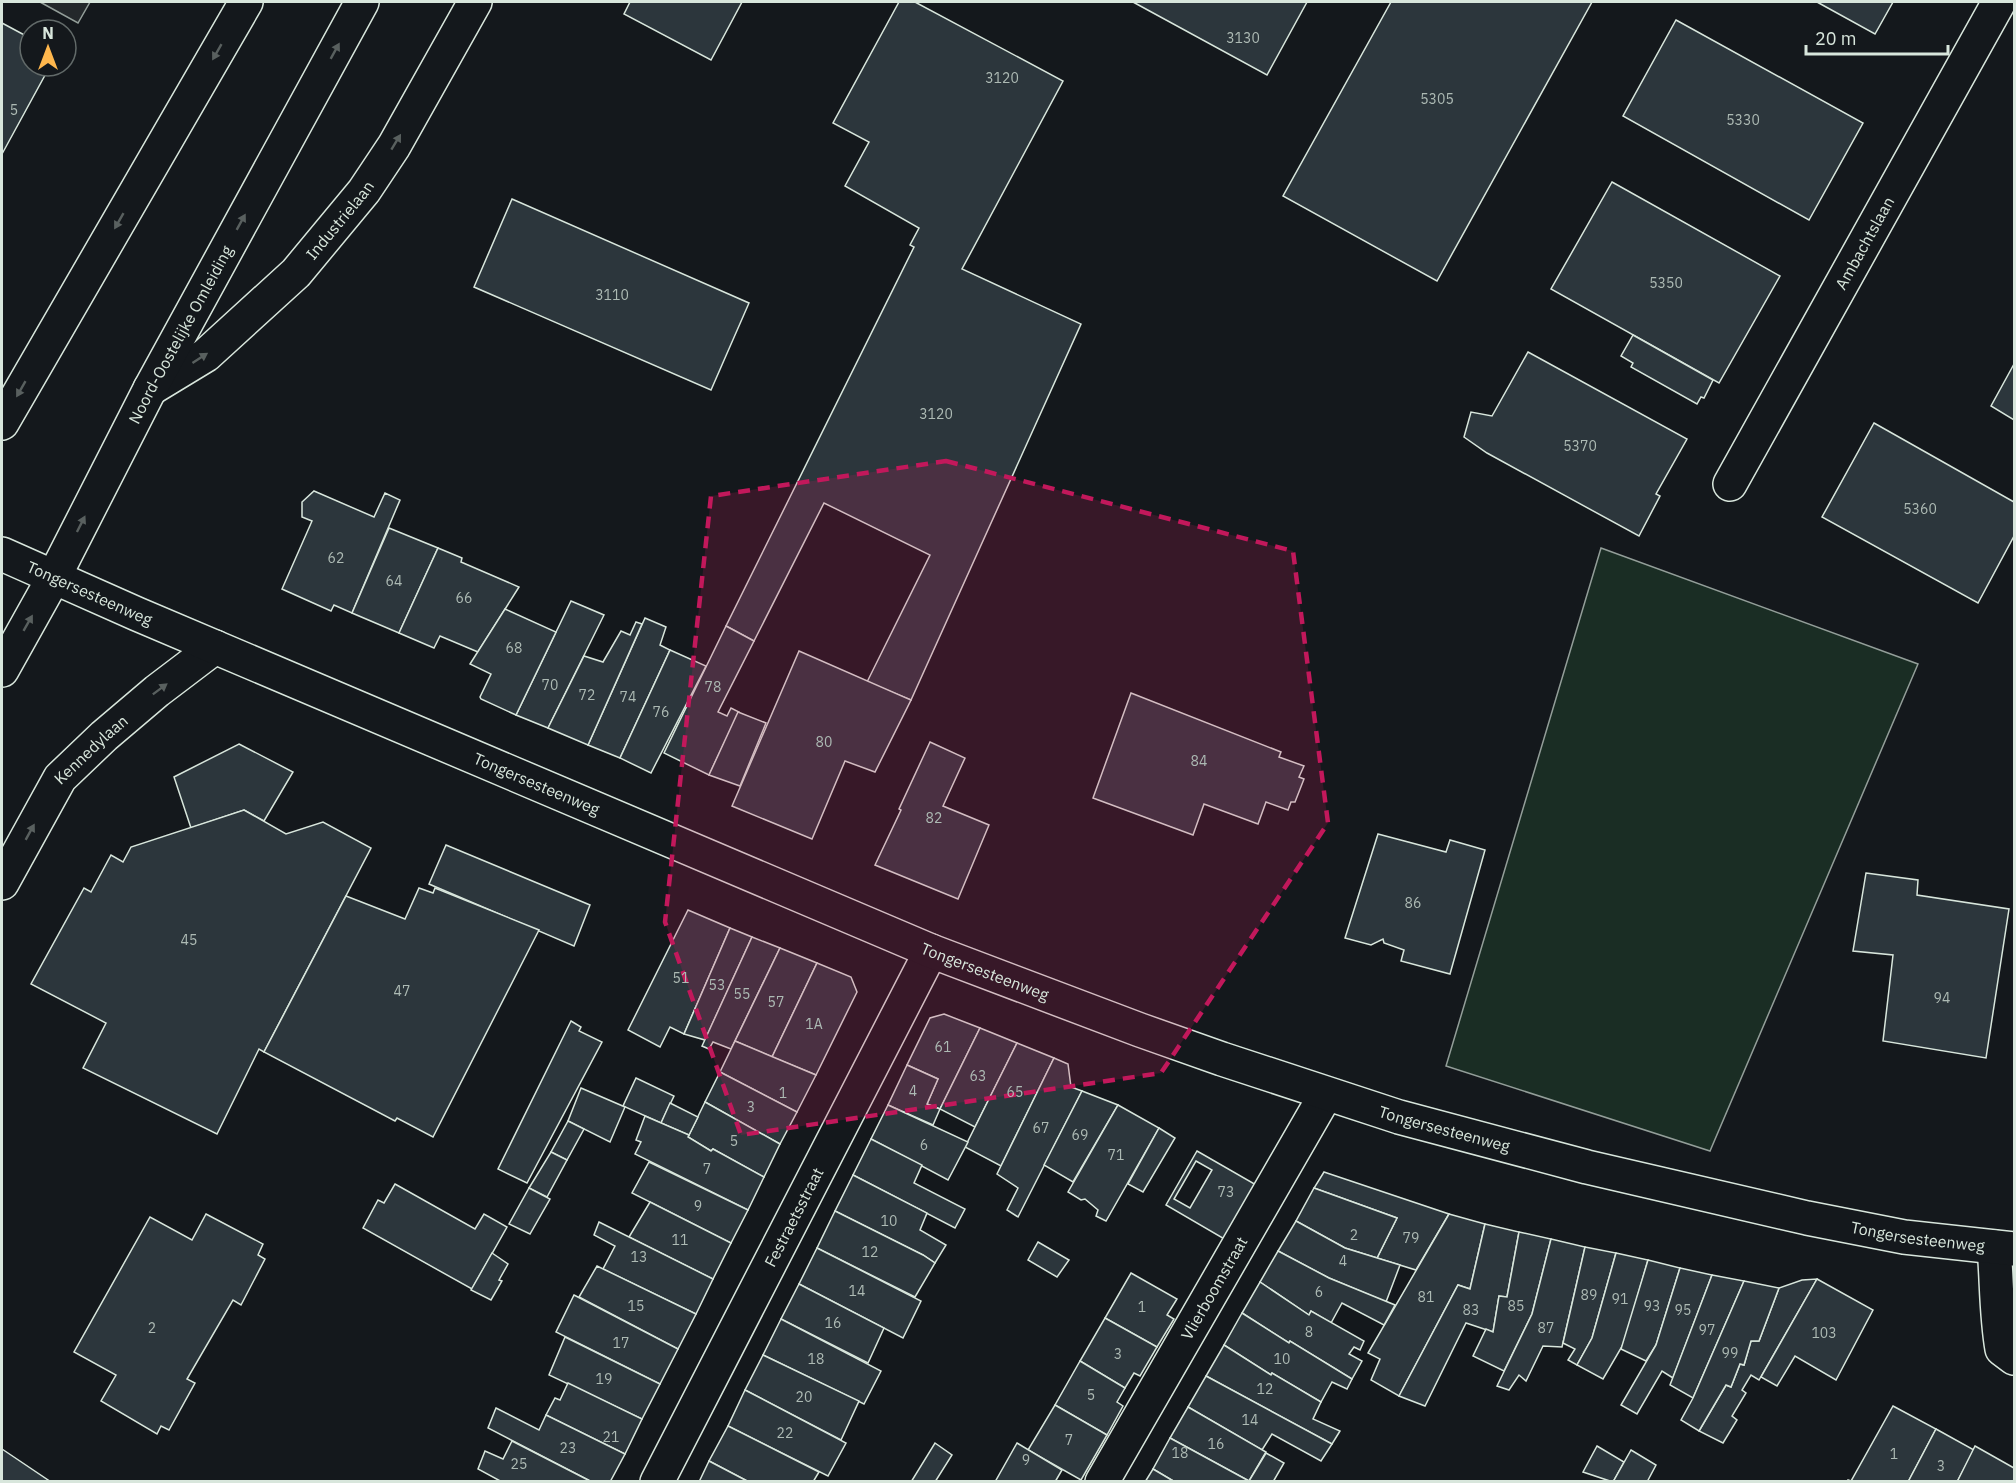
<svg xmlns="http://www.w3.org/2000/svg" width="2016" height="1483" viewBox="0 0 2016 1483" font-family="'IBM Plex Sans',sans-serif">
	<rect width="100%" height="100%" fill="#14181c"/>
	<path fill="#1a2d24" stroke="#939e99" stroke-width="1.5" d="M1601,548L1918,664L1710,1151L1446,1066Z"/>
	<path fill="#24282b" stroke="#939e99" stroke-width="1.5" d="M40,2H90L78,23Z"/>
	<g fill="#2c363c" stroke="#d8e6dc" stroke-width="1.5" fill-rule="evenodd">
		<path d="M630,2H742L711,60L624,14Z"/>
		<path d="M899,2H915L1063,81L962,269L1081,324L911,700L867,682L930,555L824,503L754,641L726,626L914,247L910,245L919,228L845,186L869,142L833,123Z"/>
		<path d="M1133,2H1307L1267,75Z"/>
		<path d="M1391,2H1592L1437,281L1283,196Z"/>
		<path d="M1817,2H1893L1875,34Z"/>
		<path d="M1676,20L1863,123L1809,220L1623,116Z"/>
		<path d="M2,23L30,38V66H50L2,154Z"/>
		<path d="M1612,182L1780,276L1719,383L1551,289Z"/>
		<path d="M512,199L749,303L711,390L474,287Z"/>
		<path d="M1633,335L1713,380L1704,398L1701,397L1697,404L1631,367L1633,363L1621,356Z"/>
		<path d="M1528,352L1687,439L1656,494L1660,496L1639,536L1487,453L1464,437L1471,412L1492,416Z"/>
		<path d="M2014,364V420L1991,406Z"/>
		<path d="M1874,423L2014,502V536L1978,603L1822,517Z"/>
		<path d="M314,491L374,517L385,493L400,500L352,613L334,605L331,611L282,589L312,521L302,517V502Z"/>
		<path d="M389,528L438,548L399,633L352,613Z"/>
		<path d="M438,548L462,558L461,562L519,587L478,652L440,636L434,648L399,633Z"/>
		<path d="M571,601L604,615L548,728L516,715Z"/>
		<path d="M505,609L556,632L516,715L481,699L480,697L491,674L470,664Z"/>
		<path d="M645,618L666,627L660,645L670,650L620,758L588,745Z"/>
		<path d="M636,622L642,624L588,745L548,728L584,656L603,662L621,631L630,635Z"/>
		<path d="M726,626L754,641L718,712L727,716L731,708L739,712L709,775L664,753Z"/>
		<path d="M670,650L706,666L651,773L620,758Z"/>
		<path d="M799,651L911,700L875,772L845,761L812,839L732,806Z"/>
		<path d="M1131,693L1281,752L1279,757L1304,766L1299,777L1304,779L1295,802H1291L1288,810L1266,802L1258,824L1204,804L1193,835L1093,798Z"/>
		<path d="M738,712L766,723L740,786L709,775Z"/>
		<path d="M930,742L965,758L943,806L989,825L958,899L875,865L901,810L899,809Z"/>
		<path d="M239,744L293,772L264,821L244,810L191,828L174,777Z"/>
		<path d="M244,810L286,834L323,822L371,848L264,1052L259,1049L217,1134L83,1068L106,1023L31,984L84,888L91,892L111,855L123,862L131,847Z"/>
		<path d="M1378,834L1446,852L1450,840L1485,850L1450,974L1401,961L1404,950L1384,943L1383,939L1371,945L1345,938Z"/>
		<path d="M446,845L590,905L574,946L429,884Z"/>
		<path d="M1866,873L1918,880L1917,895L2009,909L1986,1058L1883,1041L1893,955L1853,951Z"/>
		<path d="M419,888L433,893L435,888L539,930L433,1137L397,1118L395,1121L264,1052L346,896L405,919Z"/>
		<path d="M688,910L730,928L684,1034L670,1027L660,1047L628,1030Z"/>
		<path d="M730,928L752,937L705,1040L684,1034Z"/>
		<path d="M752,937L780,948L731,1049L713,1042L709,1049L702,1046Z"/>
		<path d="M780,948L817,963L772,1057L735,1041Z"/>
		<path d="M817,963L851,977L857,992L816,1075L772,1057Z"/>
		<path d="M944,1014L980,1028L940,1109L927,1104L938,1079L907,1065L930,1018Z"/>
		<path d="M571,1021L581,1027L579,1031L602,1042L527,1183L498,1169Z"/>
		<path d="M980,1028L1017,1043L975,1127L940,1109Z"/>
		<path d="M735,1041L816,1075L797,1112L720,1072Z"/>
		<path d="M1017,1043L1054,1058L1001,1166L965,1147Z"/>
		<path d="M1054,1058L1068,1064L1071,1087L1082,1091L1018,1217L1007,1210L1018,1188L997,1174Z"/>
		<path d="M907,1065L938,1079L927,1104L940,1109L933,1125L888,1105Z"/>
		<path d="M720,1072L797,1112L780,1144L705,1102Z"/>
		<path d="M636,1078L674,1096L661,1123L623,1106Z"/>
		<path d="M581,1088L625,1107L610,1142L568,1121Z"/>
		<path d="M1082,1091L1118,1105L1073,1182L1044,1165Z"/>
		<path d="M705,1102L780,1144L764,1177L713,1149L711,1151L688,1137Z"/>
		<path d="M670,1103L698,1117L689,1135L661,1123Z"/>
		<path d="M888,1105L968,1142L948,1180L871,1139Z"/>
		<path d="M1118,1105L1159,1128L1106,1221L1096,1216L1098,1210L1085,1199L1081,1200L1068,1192Z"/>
		<path d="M645,1116L689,1135L688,1137L711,1151L713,1149L764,1177L748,1210L635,1154L641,1142L636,1140Z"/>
		<path d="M568,1121L584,1129L567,1160L551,1152Z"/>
		<path d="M1159,1128L1175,1138L1143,1192L1128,1184Z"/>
		<path d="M871,1139L922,1165L914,1183L965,1209L955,1228L853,1175Z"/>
		<path d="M1197,1151L1258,1186L1226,1240L1166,1205ZM1196,1161L1212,1170L1190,1208L1174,1199Z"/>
		<path d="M551,1152L567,1160L547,1197L529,1188Z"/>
		<path d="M649,1162L748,1210L731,1243L632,1193Z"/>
		<path d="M1324,1172L1449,1214L1416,1270L1377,1258L1397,1218L1314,1188Z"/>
		<path d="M853,1175L927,1213L920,1230L946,1245L935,1263L923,1255L835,1211Z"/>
		<path d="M395,1184L475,1229L484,1214L507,1227L472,1289L363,1228L378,1200L384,1203Z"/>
		<path d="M529,1188L550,1199L530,1234L509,1224Z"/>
		<path d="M1314,1188L1397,1218L1377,1258L1345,1248L1296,1221Z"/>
		<path d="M650,1202L731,1243L713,1279L629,1237Z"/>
		<path d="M835,1211L923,1255L935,1263L915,1297L817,1248Z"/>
		<path d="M206,1214L263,1244L258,1255L265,1259L241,1305L233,1300L187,1379L195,1383L169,1430L161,1426L157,1434L101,1401L116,1375L74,1352L150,1217L192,1240Z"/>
		<path d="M1449,1214L1485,1224L1470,1289L1458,1285L1399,1396L1371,1380L1380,1359L1368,1353Z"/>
		<path d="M1296,1221L1345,1248L1400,1265L1386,1302L1329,1278L1278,1251Z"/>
		<path d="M599,1222L713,1279L696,1314L603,1269L615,1246L594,1235Z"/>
		<path d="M1485,1224L1519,1232L1507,1297L1499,1296L1493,1332L1466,1323L1425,1406L1399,1396L1458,1285L1470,1289Z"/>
		<path d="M1519,1232L1551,1239L1532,1314L1504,1371L1473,1356L1486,1329L1493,1332L1499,1296L1507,1297Z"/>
		<path d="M1551,1239L1585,1247L1562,1347L1543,1346L1526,1381L1519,1375L1509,1390L1497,1386L1532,1314Z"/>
		<path d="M1038,1242L1069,1260L1057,1277L1028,1260Z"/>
		<path d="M1585,1247L1616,1253L1592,1338L1577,1365L1568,1360L1575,1349L1563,1343Z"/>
		<path d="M817,1248L921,1301L903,1338L799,1284Z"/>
		<path d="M1278,1251L1329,1278L1395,1305L1384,1325L1342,1303L1331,1323L1311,1311L1309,1315L1260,1282Z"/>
		<path d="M492,1253L508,1264L499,1280L502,1281L491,1300L471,1290Z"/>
		<path d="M1616,1253L1648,1260L1624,1343L1603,1379L1577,1365L1592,1338Z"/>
		<path d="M1648,1260L1680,1268L1656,1345L1646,1361L1621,1349Z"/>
		<path d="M597,1266L696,1314L678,1349L579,1297Z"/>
		<path d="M1680,1268L1712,1275L1673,1378L1662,1371L1637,1414L1621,1405L1656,1345Z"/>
		<path d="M1131,1273L1177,1299L1167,1315L1174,1319L1157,1347L1105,1318Z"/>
		<path d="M1712,1275L1744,1281L1693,1398L1670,1385Z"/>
		<path d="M1817,1279L1759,1380L1751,1375L1742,1390L1746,1393L1732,1416L1737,1420L1723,1443L1699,1431L1726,1385L1731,1387L1740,1364L1744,1365L1751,1341H1759L1779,1288L1802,1280Z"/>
		<path d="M1817,1279L1873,1310L1836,1380L1795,1356L1777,1386L1761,1377Z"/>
		<path d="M1744,1281L1779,1288L1759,1341H1751L1744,1365L1740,1364L1731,1387L1726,1385L1699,1431L1681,1420L1693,1398Z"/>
		<path d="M1260,1282L1309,1315L1311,1311L1364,1341L1360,1350L1354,1347L1349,1354L1362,1361L1352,1379L1290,1341L1289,1343L1242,1313Z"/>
		<path d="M799,1284L884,1328L868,1363L781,1319Z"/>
		<path d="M574,1295L678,1349L660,1384L556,1332Z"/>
		<path d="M1242,1313L1289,1343L1290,1341L1352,1379L1347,1389L1332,1382L1321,1402L1272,1373L1271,1375L1224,1345Z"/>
		<path d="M1105,1318L1157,1347L1140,1376L1134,1373L1125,1388L1080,1361Z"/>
		<path d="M781,1319L881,1371L864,1404L763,1355Z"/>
		<path d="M565,1337L660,1384L642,1419L549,1375Z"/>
		<path d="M1224,1345L1271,1375L1272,1373L1321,1402L1313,1419L1340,1431L1332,1444L1206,1376Z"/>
		<path d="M763,1355L859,1401L841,1440L745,1390Z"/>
		<path d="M1080,1361L1125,1388L1117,1402L1123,1406L1107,1435L1055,1405Z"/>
		<path d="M1206,1376L1332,1444L1321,1461L1272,1434L1262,1450L1188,1407Z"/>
		<path d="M568,1383L642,1419L625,1454L546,1415L555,1398L560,1400Z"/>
		<path d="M745,1390L846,1443L828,1476L728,1426Z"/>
		<path d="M1055,1405L1107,1435L1081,1480L1028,1450Z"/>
		<path d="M1893,1406L1936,1429L1908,1482H1847L1848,1480L1851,1481Z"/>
		<path d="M1188,1407L1266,1452L1249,1481L1170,1438Z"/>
		<path d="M496,1408L539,1430L546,1415L625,1454L610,1482H592L488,1428Z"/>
		<path d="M728,1426L819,1472L813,1482H749L709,1461Z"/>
		<path d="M1936,1429L1974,1450L1957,1482H1908Z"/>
		<path d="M1170,1438L1249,1481V1482H1175L1153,1469Z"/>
		<path d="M512,1441L592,1482H502L478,1469L485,1451L503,1459Z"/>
		<path d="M935,1443L952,1455L935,1482H911Z"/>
		<path d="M1017,1443L1062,1470L1055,1482H995Z"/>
		<path d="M1597,1446L1624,1462L1613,1482L1583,1472Z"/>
		<path d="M1975,1446L2014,1468V1482H1957Z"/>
		<path d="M2,1449L51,1482H2Z"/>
		<path d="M1631,1450L1656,1465L1647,1482H1613Z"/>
		<path d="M1266,1453L1284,1463L1273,1482L1249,1481Z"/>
		<path d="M709,1461L749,1482H699Z"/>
		<path d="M1153,1469L1175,1482H1145Z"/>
	</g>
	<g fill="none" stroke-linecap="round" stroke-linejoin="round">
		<defs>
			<g id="minor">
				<path id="s1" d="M150,389L206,355L296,273L364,191L394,146L475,2"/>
				<path id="s2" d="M1730,484L1999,2"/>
				<path id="s3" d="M2,883L60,778L104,736L157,691L215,647"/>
				<path d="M1994,1247C1997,1281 1996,1314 2002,1349L2014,1358"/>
				<path id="s4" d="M657,1482L931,951"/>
				<path id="s5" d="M1102,1482L1326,1094"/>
			</g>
			<g id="primary">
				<path d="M2,423L246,2"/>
				<path id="s6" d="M2,554L137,614L931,951L1140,1030L1222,1059L1399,1117L1587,1167L1807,1218L1904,1237L2014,1249"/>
				<path id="s7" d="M2,670L54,577L150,389L362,2"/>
			</g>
		</defs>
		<use href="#minor" stroke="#d8e6dc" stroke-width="36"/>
		<use href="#primary" stroke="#d8e6dc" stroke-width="36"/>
		<use href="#minor" stroke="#14181c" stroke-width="33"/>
		<use href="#primary" stroke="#14181c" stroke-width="33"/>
	</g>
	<defs><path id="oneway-solid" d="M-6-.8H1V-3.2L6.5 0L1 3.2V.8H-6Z" transform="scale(1.5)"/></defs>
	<g fill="#59605f">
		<use href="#oneway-solid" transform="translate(335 51) rotate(-61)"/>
		<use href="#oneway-solid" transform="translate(217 52) rotate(120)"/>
		<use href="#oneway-solid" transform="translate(396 142) rotate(-59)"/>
		<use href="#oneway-solid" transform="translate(119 221) rotate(120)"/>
		<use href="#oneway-solid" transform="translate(241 222) rotate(-61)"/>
		<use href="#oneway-solid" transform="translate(200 358) rotate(-33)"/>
		<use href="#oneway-solid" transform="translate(21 389) rotate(120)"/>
		<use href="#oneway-solid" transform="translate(81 524) rotate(-63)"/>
		<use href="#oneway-solid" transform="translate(28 623) rotate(-60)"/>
		<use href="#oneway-solid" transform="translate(160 689) rotate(-37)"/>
		<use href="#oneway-solid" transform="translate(30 832) rotate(-61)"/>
	</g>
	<path fill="#c2185b" fill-opacity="0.2" stroke="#c2185b" stroke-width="4.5" stroke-dasharray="12 8" stroke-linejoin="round" d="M946,461L1293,551L1328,823L1161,1073L741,1135L665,922L711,496Z"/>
	<g text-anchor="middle" stroke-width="4.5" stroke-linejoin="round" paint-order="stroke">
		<g font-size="14" fill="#adbab4">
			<text x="1243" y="43">3130</text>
			<text x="1002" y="83">3120</text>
			<text x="1437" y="104">5305</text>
			<text x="14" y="115">5</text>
			<text x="1743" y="125">5330</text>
			<text x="1666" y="288">5350</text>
			<text x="612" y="300">3110</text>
			<text x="936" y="419">3120</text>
			<text x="1580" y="451">5370</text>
			<text x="1920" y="514">5360</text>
			<text x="336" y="563">62</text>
			<text x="394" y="586">64</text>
			<text x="464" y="603">66</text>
			<text x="514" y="653">68</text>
			<text x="550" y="690">70</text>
			<text x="713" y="692">78</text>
			<text x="587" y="700">72</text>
			<text x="628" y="702">74</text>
			<text x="661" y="717">76</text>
			<text x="824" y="747">80</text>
			<text x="1199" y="766">84</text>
			<text x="934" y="823">82</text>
			<text x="1413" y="908">86</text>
			<text x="189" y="945">45</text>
			<text x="681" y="983">51</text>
			<text x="717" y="990">53</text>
			<text x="402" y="996">47</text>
			<text x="742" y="999">55</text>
			<text x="1942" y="1003">94</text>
			<text x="776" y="1007">57</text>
			<text x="814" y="1029">1A</text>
			<text x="943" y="1052">61</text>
			<text x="978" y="1081">63</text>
			<text x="913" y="1096">4</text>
			<text x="1015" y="1097">65</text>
			<text x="783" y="1098">1</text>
			<text x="751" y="1112">3</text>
			<text x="1041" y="1133">67</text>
			<text x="1080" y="1140">69</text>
			<text x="734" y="1146">5</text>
			<text x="924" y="1150">6</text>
			<text x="1116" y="1160">71</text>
			<text x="707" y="1174">7</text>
			<text x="1226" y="1197">73</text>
			<text x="698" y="1211">9</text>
			<text x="889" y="1226">10</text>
			<text x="1354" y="1240">2</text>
			<text x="1411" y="1243">79</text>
			<text x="680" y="1245">11</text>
			<text x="870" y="1257">12</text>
			<text x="639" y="1262">13</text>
			<text x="1343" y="1266">4</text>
			<text x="857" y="1296">14</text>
			<text x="1319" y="1297">6</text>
			<text x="1589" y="1300">89</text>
			<text x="1426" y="1302">81</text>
			<text x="1620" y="1304">91</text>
			<text x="636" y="1311">15</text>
			<text x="1516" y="1311">85</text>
			<text x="1652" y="1311">93</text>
			<text x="1142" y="1312">1</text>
			<text x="1471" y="1315">83</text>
			<text x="1683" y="1315">95</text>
			<text x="833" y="1328">16</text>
			<text x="152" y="1333">2</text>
			<text x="1546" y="1333">87</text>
			<text x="1707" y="1335">97</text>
			<text x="1309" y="1337">8</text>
			<text x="1824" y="1338">103</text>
			<text x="621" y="1348">17</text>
			<text x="1730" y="1358">99</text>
			<text x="1118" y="1359">3</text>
			<text x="816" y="1364">18</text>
			<text x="1282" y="1364">10</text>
			<text x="604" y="1384">19</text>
			<text x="1265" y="1394">12</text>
			<text x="1091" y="1400">5</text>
			<text x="804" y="1402">20</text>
			<text x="1250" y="1425">14</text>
			<text x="785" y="1438">22</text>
			<text x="611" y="1442">21</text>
			<text x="1069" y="1445">7</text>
			<text x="1216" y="1449">16</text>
			<text x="568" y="1453">23</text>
			<text x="1180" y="1458">18</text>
			<text x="1894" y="1459">1</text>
			<text x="1026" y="1465">9</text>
			<text x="519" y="1469">25</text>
			<text x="1941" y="1471">3</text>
		</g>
		<g font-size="16" fill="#d8e6dc" stroke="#14181c">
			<text dy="6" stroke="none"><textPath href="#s1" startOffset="256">Industrielaan</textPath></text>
			<text dy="6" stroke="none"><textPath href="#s2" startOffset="276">Ambachtslaan</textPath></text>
			<text dy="6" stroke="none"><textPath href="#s7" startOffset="380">Noord-Oostelijke Omleiding</textPath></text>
			<text dy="6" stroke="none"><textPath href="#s6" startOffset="96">Tongersesteenweg</textPath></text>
			<text dy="6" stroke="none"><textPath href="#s3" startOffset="162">Kennedylaan</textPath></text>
			<text dy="6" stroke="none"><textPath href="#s6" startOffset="582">Tongersesteenweg</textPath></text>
			<text dy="6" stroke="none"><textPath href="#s6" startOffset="1068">Tongersesteenweg</textPath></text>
			<text dy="6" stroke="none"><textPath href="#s6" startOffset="1554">Tongersesteenweg</textPath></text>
			<text dy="6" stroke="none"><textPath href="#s4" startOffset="298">Festraetsstraat</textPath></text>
			<text dy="6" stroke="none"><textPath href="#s6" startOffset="2040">Tongersesteenweg</textPath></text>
			<text dy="6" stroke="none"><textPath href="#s5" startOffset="224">Vlierboomstraat</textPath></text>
		</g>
	</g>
	<rect width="2016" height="1483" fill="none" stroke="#d8e6dc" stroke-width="6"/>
	<g transform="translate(48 48)"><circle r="28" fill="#14181c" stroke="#626a69" stroke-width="1.5"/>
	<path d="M0-4.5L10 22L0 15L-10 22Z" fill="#ffb74d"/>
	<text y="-9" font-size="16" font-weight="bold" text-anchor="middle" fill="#d8e6dc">N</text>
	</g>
	<path d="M1806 45v9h142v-9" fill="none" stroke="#d8e6dc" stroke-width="3"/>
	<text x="1815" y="45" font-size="18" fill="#d8e6dc" stroke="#14181c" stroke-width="4.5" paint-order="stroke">20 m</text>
</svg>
